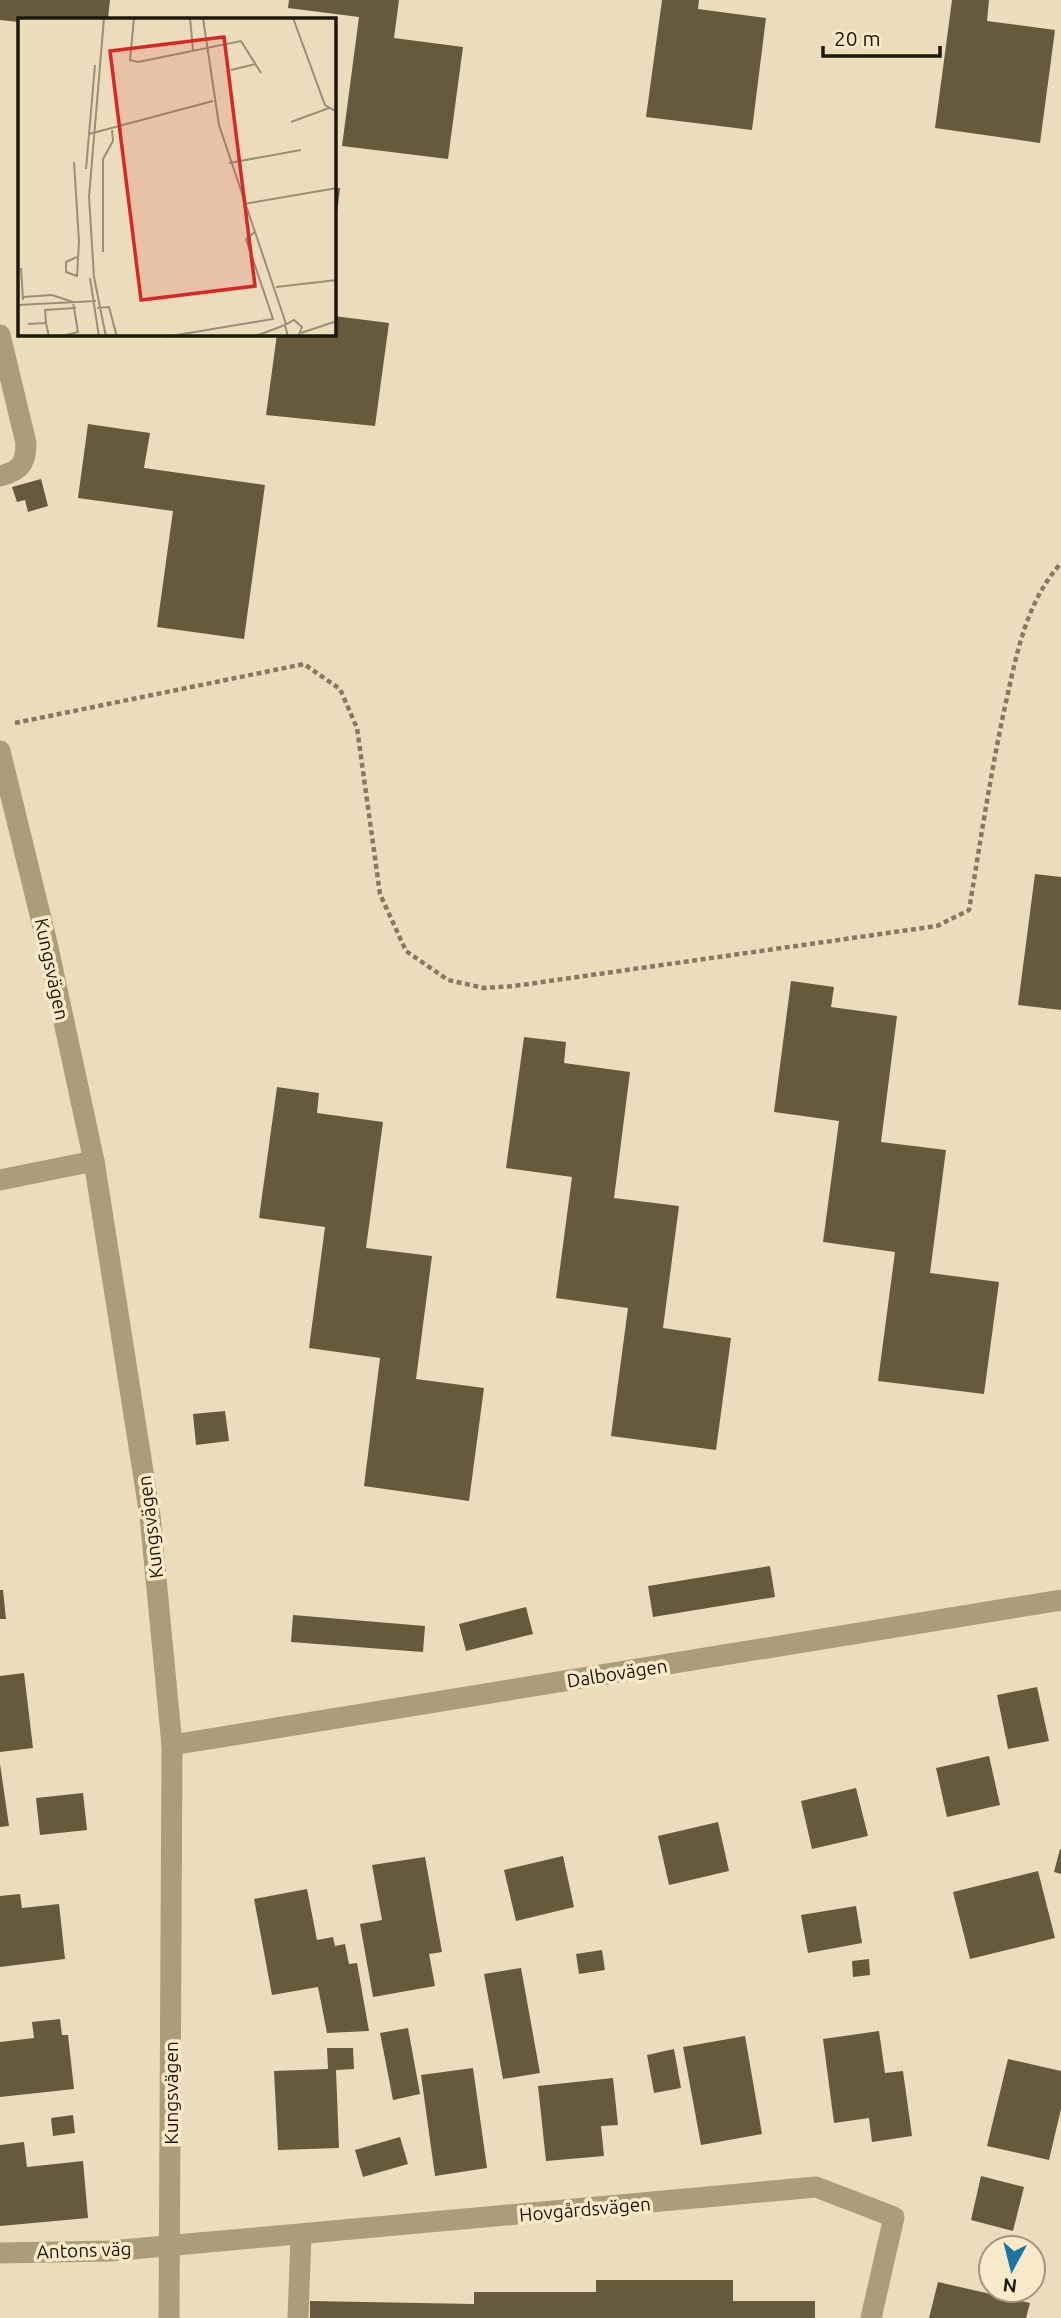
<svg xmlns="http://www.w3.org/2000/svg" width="1061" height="2318" viewBox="0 0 1061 2318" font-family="Ubuntu,sans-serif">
	<rect width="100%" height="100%" fill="#ebddbc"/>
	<g fill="#665a3d">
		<path d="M0,0H110L108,19H19V22L0,20Z"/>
		<path d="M289,0H399L394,38L463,47L448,159L342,146L359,17L288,8Z"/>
		<path d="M662,0H699L698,9L766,18L752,130L646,117Z"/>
		<path d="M952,0H989L987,21L1055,30L1040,143L935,128Z"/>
		<path d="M334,188H340L336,222H334Z"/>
		<path d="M334,316L389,323L375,426L266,415L277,334H334Z"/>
		<path d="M88,424L150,433L144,468L265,485L244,639L157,627L173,511L78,498Z"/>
		<path d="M41,479L48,506L28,512L25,500L17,502L12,487Z"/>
		<path d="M1035,874L1061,877V1010L1018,1005Z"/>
		<path d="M791,981L834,987L831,1007L897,1016L881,1142L946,1150L930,1273L999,1282L984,1394L878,1381L895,1252L823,1242L839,1121L774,1112Z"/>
		<path d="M524,1037L566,1042L564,1063L630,1072L614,1198L679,1206L663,1328L731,1338L716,1450L611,1436L628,1308L556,1298L572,1177L506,1168Z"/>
		<path d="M277,1087L319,1093L317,1113L383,1122L366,1248L432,1256L416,1379L484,1388L469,1501L364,1486L380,1358L309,1348L325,1227L259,1218Z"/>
		<path d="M225,1411L229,1441L196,1445L193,1414Z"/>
		<path d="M770,1566L775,1597L653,1617L648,1586Z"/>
		<path d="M0,1590H3L6,1619H0Z"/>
		<path d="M526,1607L533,1634L466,1651L459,1624Z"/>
		<path d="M293,1615L425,1626L423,1652L291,1642Z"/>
		<path d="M24,1673L33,1748L0,1752V1676Z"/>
		<path d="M1037,1687L1049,1741L1008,1749L997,1695Z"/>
		<path d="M989,1756L1000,1805L947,1817L936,1768Z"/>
		<path d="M0,1764L9,1826L0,1827Z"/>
		<path d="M856,1788L868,1836L812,1849L801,1801Z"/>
		<path d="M83,1793L87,1830L40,1835L36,1798Z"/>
		<path d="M718,1822L729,1871L669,1885L658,1836Z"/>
		<path d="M1060,1849H1061V1874L1054,1872Z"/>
		<path d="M563,1856L574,1907L516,1921L504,1870Z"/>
		<path d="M425,1857L442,1952L429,1954L435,1986L373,1997L360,1924L382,1920L372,1865Z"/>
		<path d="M1038,1871L1055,1938L970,1959L953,1892Z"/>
		<path d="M307,1889L317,1940L333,1937L335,1946L345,1944L349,1964L357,1963L369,2031L327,2033L318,1987L272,1995L254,1899Z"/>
		<path d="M20,1894L22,1908L59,1904L65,1959L0,1967V1896Z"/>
		<path d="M856,1906L862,1943L808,1953L801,1915Z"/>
		<path d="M602,1950L605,1970L579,1974L576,1954Z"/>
		<path d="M869,1959L870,1975L853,1977L852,1961Z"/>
		<path d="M521,1968L540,2073L503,2079L484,1974Z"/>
		<path d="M60,2019L62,2035H68L74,2089L0,2097V2042L34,2038L32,2022Z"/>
		<path d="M408,2028L420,2094L393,2100L380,2033Z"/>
		<path d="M879,2031L885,2073L903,2071L912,2136L872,2142L869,2118L834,2123L823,2039Z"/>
		<path d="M745,2036L762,2134L701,2145L683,2047Z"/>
		<path d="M327,2048H353L354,2069L336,2070L339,2148L278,2150L274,2071L328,2069Z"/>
		<path d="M674,2049L681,2088L654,2093L647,2055Z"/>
		<path d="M1008,2059L1061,2071V2109L1049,2160L987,2146Z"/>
		<path d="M473,2068L487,2168L435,2176L421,2075Z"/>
		<path d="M613,2078L618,2125L601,2126L604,2156L546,2161L538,2086Z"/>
		<path d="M73,2115L75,2133L53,2136L51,2118Z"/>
		<path d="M400,2137L408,2164L363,2177L355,2150Z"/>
		<path d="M24,2142L27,2167L83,2161L88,2218L0,2226V2145Z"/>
		<path d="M981,2176L1024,2187L1013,2231L971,2220Z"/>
		<path d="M596,2280H733V2301H815V2318H310V2301L474,2304V2292H596Z"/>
		<path d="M938,2282L1030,2303L1026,2318H929Z"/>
	</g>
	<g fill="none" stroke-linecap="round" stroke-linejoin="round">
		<path stroke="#847a64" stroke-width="4.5" stroke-dasharray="5 3.5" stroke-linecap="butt" d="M15,723L304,664L340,689L357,728L380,894L406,951L448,980L484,988L514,986L937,926L969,910C980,844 990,777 1004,711C1016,658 1024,605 1061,563"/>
		<g stroke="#ac9d78" stroke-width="21">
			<path d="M0,335L26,443C26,464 20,471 0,476"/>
			<path d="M298,2318L301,2235"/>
		</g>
		<g stroke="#ac9d78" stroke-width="21">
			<path d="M0,751L47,943L94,1161L150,1516L172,1745L169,2318"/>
			<path d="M0,1180L94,1161"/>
			<path d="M172,1745L1061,1600"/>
			<path d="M0,2253L110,2251L816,2187L894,2217L871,2318"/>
		</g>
	</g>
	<g text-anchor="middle" stroke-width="7" stroke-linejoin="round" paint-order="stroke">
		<g font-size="19" fill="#1d180c" stroke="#f8eac8">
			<text transform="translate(52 969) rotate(78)" y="7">Kungsvägen</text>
			<text transform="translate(150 1527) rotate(-97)" y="7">Kungsvägen</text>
			<text transform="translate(617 1673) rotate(-9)" y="7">Dalbovägen</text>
			<text transform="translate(171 2093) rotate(-90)" y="7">Kungsvägen</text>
			<text transform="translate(585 2209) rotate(-5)" y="7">Hovgårdsvägen</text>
			<text transform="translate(84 2250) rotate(-2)" y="7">Antons väg</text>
		</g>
	</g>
	<g transform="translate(18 18)">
		<rect width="318" height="318" fill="#ebddbc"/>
		<path fill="none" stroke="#998e76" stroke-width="2" d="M86,0L71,179L76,259L88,319M116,0L112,42L120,44L223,23L243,55M172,0L175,32M185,0L201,107L268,306M275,0L307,87L319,94M213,52L238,46M273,104L311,90M71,116L195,83M56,144L61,224L59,258L48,254V244L59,239M211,145L283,132M68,151L77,47M226,186L319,170M85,234V141L95,123L94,112M3,250L5,282M72,260L81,319M258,269L319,262M5,279L34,277L55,284L60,314L40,319M0,287L78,283M79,290L91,289L99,319M28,305L27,292L58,290M10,306L28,305L31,319M283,315L319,303M147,319L255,301L228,221L237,214M235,319L267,307M270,319L267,307L276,302L284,309L280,319"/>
		<path fill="#d62828" fill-opacity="0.15" stroke="#d62828" stroke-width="3.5" d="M206,19L237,268L123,282L92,33Z"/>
		<rect width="318" height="318" fill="none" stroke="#1d180c" stroke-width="3.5"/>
	</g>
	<g transform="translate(1012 2269) rotate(187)"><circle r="33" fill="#f8eac8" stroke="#a0967d" stroke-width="2"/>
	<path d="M0-5L12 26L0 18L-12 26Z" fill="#1c74a3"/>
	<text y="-10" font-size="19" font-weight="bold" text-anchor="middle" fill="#1d180c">N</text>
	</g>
	<path d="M823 46v10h117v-10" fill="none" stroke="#1d180c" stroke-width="3.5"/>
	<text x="834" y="46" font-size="21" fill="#1d180c" stroke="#f8eac8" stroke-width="5" paint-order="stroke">20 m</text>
</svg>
